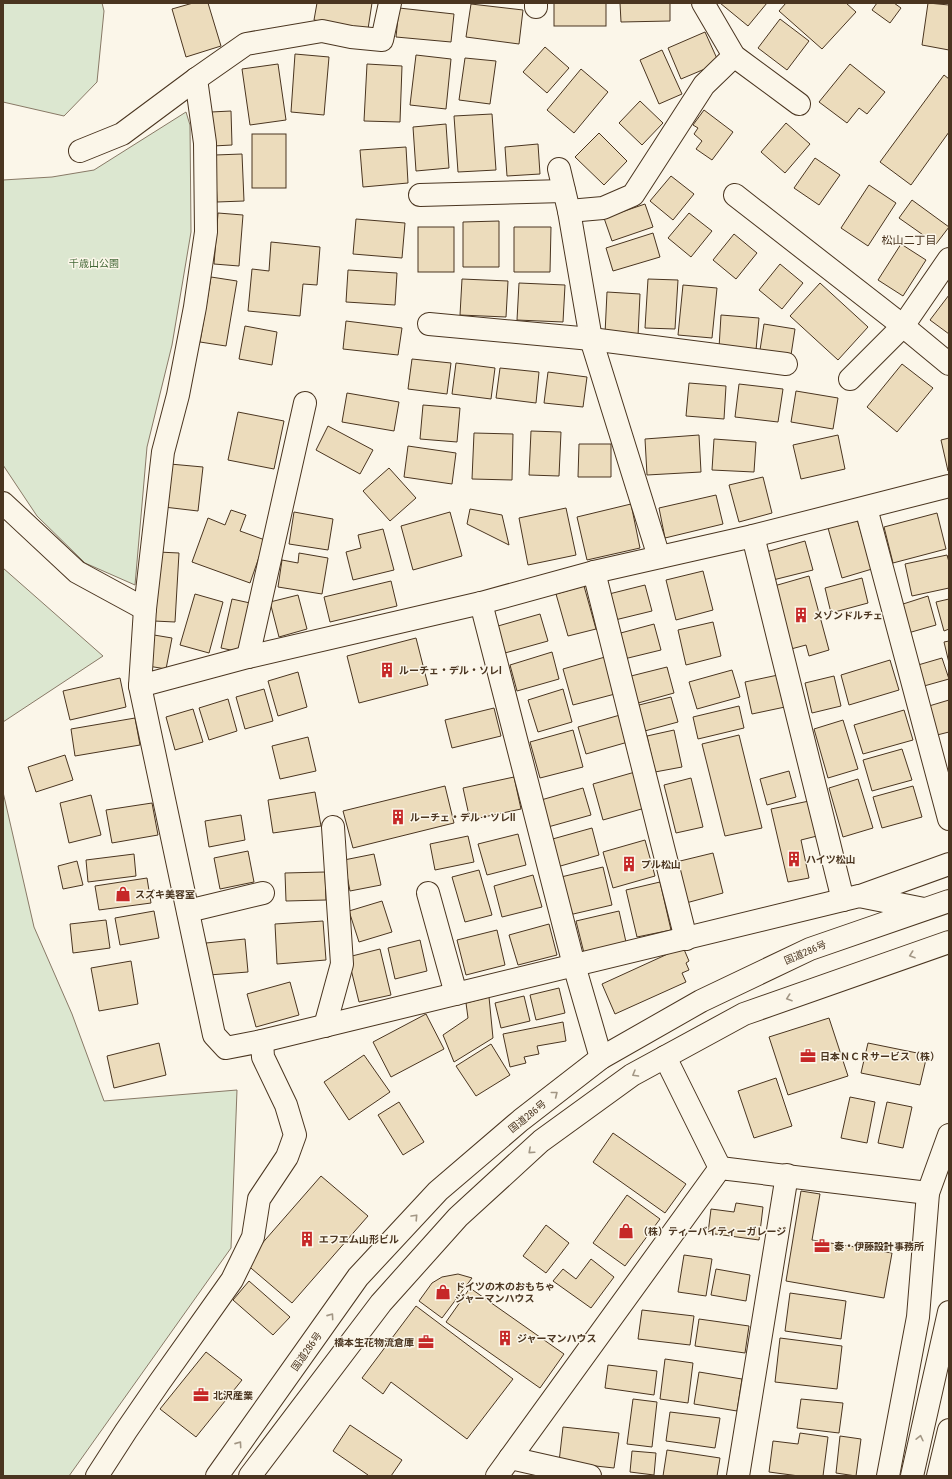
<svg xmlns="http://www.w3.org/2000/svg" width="952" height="1479" viewBox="0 0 952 1479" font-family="'Roboto Condensed','Noto Sans JP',sans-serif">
	<rect width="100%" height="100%" fill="#fbf6e9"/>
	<g fill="#dce7d0" stroke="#887966">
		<path d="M3,3H102L104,11L97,82L64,116L3,102Z"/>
		<path d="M186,112L190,125L191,232L172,345L147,447L135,585L85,563L37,516L3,465V180L52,177L94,170Z"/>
		<path d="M3,568L103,656L3,722Z"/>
		<path d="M3,792L34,927L72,1014L104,1101L237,1090L231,1248L69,1476H3Z"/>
	</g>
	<g fill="#ecdcbc" stroke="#4a3520">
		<path d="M193,3H208L221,46L186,57L172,9Z"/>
		<path d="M317,3H372L368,29L314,20Z"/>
		<rect x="554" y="3" width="52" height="23"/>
		<path d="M620,3H670V21L621,22Z"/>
		<path d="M720,3H767L748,26Z"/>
		<path d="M786,3H846L856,12L822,49L779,11Z"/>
		<path d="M877,3H894L901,8L890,23L872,10Z"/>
		<path d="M928,3L949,5V50L922,45Z"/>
		<path d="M471,4L523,10L519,44L466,37Z"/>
		<path d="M399,8L454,14L451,42L396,37Z"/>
		<path d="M780,19L809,41L787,70L758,48Z"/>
		<path d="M705,32L719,63L681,79L668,48Z"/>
		<path d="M545,47L569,68L547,93L523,72Z"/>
		<path d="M662,50L682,94L659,104L640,60Z"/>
		<path d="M295,54L329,57L324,115L291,112Z"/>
		<path d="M416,55L451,59L446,109L410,105Z"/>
		<path d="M465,58L496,61L490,104L459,100Z"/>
		<path d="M278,64L286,120L250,125L242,69Z"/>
		<path d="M367,64L402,66L400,122L364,121Z"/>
		<path d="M850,64L885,92L867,114L859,108L847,123L819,102Z"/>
		<path d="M581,69L608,92L574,133L547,110Z"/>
		<path d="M944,75L949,79V132L911,185L880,162Z"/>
		<path d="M640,101L663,123L642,145L619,123Z"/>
		<path d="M704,110L733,132L712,160L696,149L702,141L694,134L698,128L693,125Z"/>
		<path d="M231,111L232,145L213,146L211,112Z"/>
		<path d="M492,114L496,170L458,172L454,116Z"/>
		<path d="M786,123L810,144L785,173L761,152Z"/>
		<path d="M446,124L449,168L416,171L413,127Z"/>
		<path d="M599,133L627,161L604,185L575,157Z"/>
		<rect x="252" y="134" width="34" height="54"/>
		<path d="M538,144L540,174L507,176L505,147Z"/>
		<path d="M406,147L408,183L363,187L360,150Z"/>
		<path d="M242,154L244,201L217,202L215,155Z"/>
		<path d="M815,158L840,175L819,205L794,188Z"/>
		<path d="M671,176L694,194L673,220L650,201Z"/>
		<path d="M869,185L896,203L868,246L841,228Z"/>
		<path d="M912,200L949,227L936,244L899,218Z"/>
		<path d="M645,204L653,227L612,241L604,218Z"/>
		<path d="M218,213L243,215L239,266L214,264Z"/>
		<path d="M689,213L712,231L691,257L668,238Z"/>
		<path d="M356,219L405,223L402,258L353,254Z"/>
		<path d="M499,221V267H463V222Z"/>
		<rect x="418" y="227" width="36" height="45"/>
		<path d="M514,227H551L550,272H514Z"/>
		<path d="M653,233L660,257L613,271L606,248Z"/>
		<path d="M734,234L757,253L736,279L713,260Z"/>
		<path d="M271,242L320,247L317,285L303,284L300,316L248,311L252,269L269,271Z"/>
		<path d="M901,244L926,260L903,296L878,280Z"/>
		<path d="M780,264L803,283L782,309L759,290Z"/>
		<path d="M348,270L397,273L395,305L346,302Z"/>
		<path d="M211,277L237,281L226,346L200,342Z"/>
		<path d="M462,279L508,281L506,317L460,315Z"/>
		<path d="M648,279L678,280L675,329L645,328Z"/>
		<path d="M519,283L565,285L563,322L517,320Z"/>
		<path d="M820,283L868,327L838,360L790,316Z"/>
		<path d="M683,285L717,288L712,338L678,335Z"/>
		<path d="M607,292L640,294L638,336L605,334Z"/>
		<path d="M949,295V334L930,320Z"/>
		<path d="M721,315L759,318L756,350L719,348Z"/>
		<path d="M346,321L402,328L398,355L343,349Z"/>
		<path d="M764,324L795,329L791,355L760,350Z"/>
		<path d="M245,326L277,332L272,365L239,359Z"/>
		<path d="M412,359L451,363L447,394L408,389Z"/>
		<path d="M456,363L495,368L491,399L452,394Z"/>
		<path d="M902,364L933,388L897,432L867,407Z"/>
		<path d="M500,368L539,372L536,403L496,398Z"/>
		<path d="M548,372L587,377L583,407L544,403Z"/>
		<path d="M689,383L726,386L724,419L686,416Z"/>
		<path d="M739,384L783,389L778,422L735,417Z"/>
		<path d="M796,391L838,398L833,429L791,422Z"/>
		<path d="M347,393L399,402L394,431L342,422Z"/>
		<path d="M423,405L460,408L457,442L420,439Z"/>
		<path d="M238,412L284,421L274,469L228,460Z"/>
		<path d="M328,426L373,450L360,474L316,450Z"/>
		<path d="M531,431L561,432L559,476L529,475Z"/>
		<path d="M474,433L513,434L512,480L472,479Z"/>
		<path d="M699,435L701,472L647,475L645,439Z"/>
		<path d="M838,435L845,469L801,479L793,445Z"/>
		<path d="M949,438V471H948L941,440Z"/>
		<path d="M714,439L756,442L754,472L712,470Z"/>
		<path d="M579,444H611V477H578Z"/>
		<path d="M408,446L456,453L452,484L404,477Z"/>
		<path d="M170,464L203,467L198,511L164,507Z"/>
		<path d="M389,468L416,498L390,521L363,491Z"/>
		<path d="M763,477L772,513L739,522L729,485Z"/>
		<path d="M716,495L723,524L665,538L659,508Z"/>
		<path d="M631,504L640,548L587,560L577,517Z"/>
		<path d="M566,508L576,555L528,565L519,518Z"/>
		<path d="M470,509L502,515L509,545L467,524Z"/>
		<path d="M231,510L246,515L240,531L265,540L250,583L192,562L208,518L225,525Z"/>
		<path d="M294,512L333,519L328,550L289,544Z"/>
		<path d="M450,512L462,556L413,570L401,526Z"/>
		<path d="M937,513L946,549L893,563L884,527Z"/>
		<path d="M857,519L872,569L842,578L828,528Z"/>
		<path d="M383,529L394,570L353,580L346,552L361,548L358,535Z"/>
		<path d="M805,541L813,570L773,580L766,552Z"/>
		<path d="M158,552L179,553L175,622L154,621Z"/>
		<path d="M299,553L328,558L322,594L278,587L282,560L298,563Z"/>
		<path d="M947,555L949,562V588L912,596L905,564Z"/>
		<path d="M703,571L713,610L676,620L666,580Z"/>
		<path d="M809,576L829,650L809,656L806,645L791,649L774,586Z"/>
		<path d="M862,578L868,603L831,613L825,588Z"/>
		<path d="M391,581L397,606L330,622L324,597Z"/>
		<path d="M645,585L652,611L615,620L609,594Z"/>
		<path d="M584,586L596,629L568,636L556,594Z"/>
		<path d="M195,594L223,602L209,653L180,645Z"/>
		<path d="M298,595L307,629L279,637L270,602Z"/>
		<path d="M928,596L936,625L908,633L900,605Z"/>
		<path d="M232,599L250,603L240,652L221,648Z"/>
		<path d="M949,599V629L944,631L936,602Z"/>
		<path d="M540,614L548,641L505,653L498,626Z"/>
		<path d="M713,622L721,656L686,665L678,630Z"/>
		<path d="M654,624L661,650L624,659L617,634Z"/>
		<path d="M154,635L172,638L166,669L148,666Z"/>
		<path d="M416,638L428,685L359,703L347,656Z"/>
		<path d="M949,641V663L944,642Z"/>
		<path d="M552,652L559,679L517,691L510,665Z"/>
		<path d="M605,657L615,694L573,705L563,669Z"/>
		<path d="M942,658L949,679L924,686L918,665Z"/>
		<path d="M890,660L899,690L849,705L841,675Z"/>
		<path d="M667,667L674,693L638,703L631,676Z"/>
		<path d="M732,670L740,697L697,709L689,682Z"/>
		<path d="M298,672L307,707L278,716L268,681Z"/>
		<path d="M778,675L785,707L752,714L745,682Z"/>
		<path d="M834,676L841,706L812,713L805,683Z"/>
		<path d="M120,678L126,707L70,720L63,691Z"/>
		<path d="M264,689L273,721L245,729L236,697Z"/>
		<path d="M563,689L572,722L538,732L528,700Z"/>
		<path d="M671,697L678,722L641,732L635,706Z"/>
		<path d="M228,699L237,731L209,740L199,708Z"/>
		<path d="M949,700V732L937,735L929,706Z"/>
		<path d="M739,706L744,728L698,739L693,717Z"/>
		<path d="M494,708L501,736L452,748L445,720Z"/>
		<path d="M193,709L203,742L175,750L166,717Z"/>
		<path d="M904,710L913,740L863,754L854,725Z"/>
		<path d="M620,715L628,742L586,754L578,727Z"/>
		<path d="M135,718L140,745L75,756L71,729Z"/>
		<path d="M843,720L858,769L828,778L814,729Z"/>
		<path d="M573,730L583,767L540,778L530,742Z"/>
		<path d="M674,730L682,767L655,772L647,736Z"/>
		<path d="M739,735L762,828L725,836L702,744Z"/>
		<path d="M308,737L316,771L280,779L272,746Z"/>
		<path d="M902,749L912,780L872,791L863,760Z"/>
		<path d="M65,755L73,780L36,792L28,767Z"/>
		<path d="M789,771L796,797L767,805L760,779Z"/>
		<path d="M635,772L645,808L603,820L593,784Z"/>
		<path d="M514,777L521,809L470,820L463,788Z"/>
		<path d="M691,778L703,827L676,833L664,785Z"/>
		<path d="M858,779L873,828L843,837L829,788Z"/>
		<path d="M445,786L454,823L353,848L343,811Z"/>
		<path d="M913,786L922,817L882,828L873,797Z"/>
		<path d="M583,788L591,815L548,827L541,800Z"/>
		<path d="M315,792L321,826L273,833L268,800Z"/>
		<path d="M91,795L101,835L69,843L60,803Z"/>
		<path d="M809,801L817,836L801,840L809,878L788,882L771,809Z"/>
		<path d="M152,803L158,835L112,843L106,810Z"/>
		<path d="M241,815L245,840L209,847L205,821Z"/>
		<path d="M592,828L599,855L557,867L549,840Z"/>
		<path d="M518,834L526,865L487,875L478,844Z"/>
		<path d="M468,836L474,862L435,870L430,844Z"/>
		<path d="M645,840L655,876L613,888L603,852Z"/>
		<path d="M248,851L254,882L220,889L214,858Z"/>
		<path d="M713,853L723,893L686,903L676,862Z"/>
		<path d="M134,854L136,876L88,882L86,860Z"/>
		<path d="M374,854L381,885L350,891L344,860Z"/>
		<path d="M77,861L83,885L63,889L58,866Z"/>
		<path d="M603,867L612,905L569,915L561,877Z"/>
		<path d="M479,870L492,915L465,922L452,877Z"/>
		<path d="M325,872L326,900L286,901L285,873Z"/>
		<path d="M533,875L542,907L502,917L494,886Z"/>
		<path d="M147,878L151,903L99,910L95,886Z"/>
		<path d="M660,882L671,930L637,937L626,890Z"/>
		<path d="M382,901L392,932L359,942L349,911Z"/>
		<path d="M154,911L159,938L120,945L115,918Z"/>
		<path d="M619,911L626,942L584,953L576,921Z"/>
		<path d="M106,920L110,948L73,953L70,924Z"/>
		<path d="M323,921L326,960L277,964L275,924Z"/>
		<path d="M549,924L557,955L518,965L509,935Z"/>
		<path d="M497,930L505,965L466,975L457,940Z"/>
		<path d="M245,939L248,972L209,975L206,943Z"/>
		<path d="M420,940L427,971L395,979L388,948Z"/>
		<path d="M683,947L689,961L686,963L689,970L682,973L686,982L615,1014L602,984Z"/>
		<path d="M380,949L391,995L359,1002L348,957Z"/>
		<path d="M131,961L138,1004L99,1011L91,968Z"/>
		<path d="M290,982L299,1015L256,1027L247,994Z"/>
		<path d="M559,988L565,1013L536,1020L530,995Z"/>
		<path d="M524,996L530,1021L501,1028L495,1003Z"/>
		<path d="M489,997L493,1038L454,1062L443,1035L468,1018L466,1003Z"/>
		<path d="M426,1014L444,1049L391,1077L373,1042Z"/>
		<path d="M829,1018L848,1076L788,1095L769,1037Z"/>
		<path d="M563,1022L566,1041L537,1046L539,1054L524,1057L526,1063L510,1067L503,1034Z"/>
		<path d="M159,1043L166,1075L114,1088L107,1056Z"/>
		<path d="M868,1043L927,1055L920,1085L861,1073Z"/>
		<path d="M491,1044L510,1075L476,1096L456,1066Z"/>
		<path d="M364,1055L390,1092L349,1120L324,1082Z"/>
		<path d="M776,1078L792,1126L754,1138L738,1091Z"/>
		<path d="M850,1097L875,1102L867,1143L841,1138Z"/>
		<path d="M399,1102L424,1142L403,1155L378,1115Z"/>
		<path d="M887,1102L912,1107L903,1148L878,1143Z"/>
		<path d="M613,1133L686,1184L665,1213L593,1162Z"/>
		<path d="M321,1176L368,1216L292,1303L245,1263Z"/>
		<path d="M801,1191L820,1194L812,1240L892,1253L884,1298L786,1281Z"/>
		<path d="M627,1195L660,1219L625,1266L593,1243Z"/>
		<path d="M736,1203L763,1207L759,1240L708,1233L711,1209L734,1212Z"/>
		<path d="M546,1225L569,1243L546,1273L523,1256Z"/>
		<path d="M684,1255L712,1259L706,1296L678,1292Z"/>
		<path d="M591,1259L614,1277L591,1308L553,1281L563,1269L576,1279Z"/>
		<path d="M716,1269L750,1275L746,1301L711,1295Z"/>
		<path d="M458,1274L472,1278L442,1318L419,1301L432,1283L442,1277Z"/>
		<path d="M249,1281L290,1317L273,1335L233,1300Z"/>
		<path d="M470,1288L564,1354L540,1388L446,1322Z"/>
		<path d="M790,1293L846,1301L841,1339L785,1331Z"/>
		<path d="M416,1306L513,1379L467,1439L391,1382L383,1394L362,1378Z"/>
		<path d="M642,1310L694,1316L690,1345L638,1339Z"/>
		<path d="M699,1319L749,1326L745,1353L695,1346Z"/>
		<path d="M780,1338L842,1346L837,1389L775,1382Z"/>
		<path d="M206,1352L242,1380L196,1437L160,1409Z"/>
		<path d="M665,1359L693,1363L688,1403L660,1399Z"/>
		<path d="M608,1365L657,1371L654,1395L605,1388Z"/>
		<path d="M699,1372L742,1379L737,1411L694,1404Z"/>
		<path d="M633,1399L657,1402L652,1447L627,1444Z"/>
		<path d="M801,1399L843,1403L839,1433L797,1428Z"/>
		<path d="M670,1412L720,1418L715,1448L666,1441Z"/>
		<path d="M350,1425L402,1460L391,1476H367L368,1475L333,1451Z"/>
		<path d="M563,1427L619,1433L614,1468L559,1462Z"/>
		<path d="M800,1433L828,1437L823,1476H799L769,1472L773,1441L798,1444Z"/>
		<path d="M840,1436L861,1439L856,1476L836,1473Z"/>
		<path d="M667,1450L720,1458L717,1476H663Z"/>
		<path d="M632,1451L656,1453L654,1475L630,1472Z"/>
	</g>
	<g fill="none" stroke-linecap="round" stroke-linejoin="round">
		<defs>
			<g id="minor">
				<path d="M536,3V7"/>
				<path d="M703,3L734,56L799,104"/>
				<path d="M80,151L122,134L196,79L246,44L322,31L351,37L382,40L390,3"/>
				<path d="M559,169L569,211L591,339L659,557"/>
				<path d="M420,195L564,191"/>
				<path d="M735,195L903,326L949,364"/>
				<path d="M569,211L603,208L633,195L704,85L734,56"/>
				<path d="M429,324L591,339L786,364"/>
				<path d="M850,379L903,326L949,259"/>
				<path d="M3,503L77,572L145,609"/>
				<path d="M866,508L949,819"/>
				<path d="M753,536L843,900"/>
				<path d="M594,572L686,939"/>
				<path d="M481,603L574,965L601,1058"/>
				<path d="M248,657L305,403"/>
				<path d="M140,686L248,657L481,603L594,572L753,536L949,486"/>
				<path d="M428,893L456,994"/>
				<path d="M860,896L949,864"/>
				<path d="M188,911L263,893"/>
				<path d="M325,1026L342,964L333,827"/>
				<path d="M262,1041L859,896L924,909"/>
				<path d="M665,1057L720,1168"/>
				<path d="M510,1458L590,1476"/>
				<path d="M97,1476L126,1431L159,1383L232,1280L253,1237L259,1199L287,1157L295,1135L286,1105L263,1057L262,1041L226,1048L214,1035L140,686L145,609L163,452L178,395L195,307L206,232L205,143L196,79"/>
				<path d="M497,1476L720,1168L928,1193"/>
				<path d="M738,1476L787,1175"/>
				<path d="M888,1476L918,1317L928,1193L949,1135"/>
			</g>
			<g id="highway">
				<path d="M217,1476L358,1277L438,1191L521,1120L601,1058L701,1001L810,949L949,901"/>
				<path d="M250,1476L381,1303L458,1217L541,1141L632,1075L744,1014L949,942"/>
				<path d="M912,1476L949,1312"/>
				<path d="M938,1476L949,1430"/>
			</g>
		</defs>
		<use href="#minor" stroke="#4a3520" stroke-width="24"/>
		<use href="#highway" stroke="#4a3520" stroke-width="24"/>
		<use href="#minor" stroke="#fbf6e9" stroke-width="22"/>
		<use href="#highway" stroke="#fbf6e9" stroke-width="22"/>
	</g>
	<defs><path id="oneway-chevron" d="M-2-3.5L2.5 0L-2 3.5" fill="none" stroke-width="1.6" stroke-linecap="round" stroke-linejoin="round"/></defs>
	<g stroke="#a29684">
		<use href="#oneway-chevron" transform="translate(912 955) rotate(161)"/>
		<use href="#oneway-chevron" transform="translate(789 998) rotate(161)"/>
		<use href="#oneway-chevron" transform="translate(635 1074) rotate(150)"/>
		<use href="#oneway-chevron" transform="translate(555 1094) rotate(-38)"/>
		<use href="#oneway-chevron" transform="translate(531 1151) rotate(138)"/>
		<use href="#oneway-chevron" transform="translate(415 1217) rotate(-47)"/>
		<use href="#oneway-chevron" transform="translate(331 1316) rotate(-55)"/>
		<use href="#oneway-chevron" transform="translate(920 1438) rotate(-77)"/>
		<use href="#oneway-chevron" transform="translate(239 1444) rotate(-55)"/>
	</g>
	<defs>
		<symbol id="building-bare" viewBox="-9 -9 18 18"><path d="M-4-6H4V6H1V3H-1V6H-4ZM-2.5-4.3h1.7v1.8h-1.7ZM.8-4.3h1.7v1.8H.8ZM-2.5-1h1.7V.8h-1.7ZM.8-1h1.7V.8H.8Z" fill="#c62828" stroke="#fbf6e9" stroke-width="2.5" paint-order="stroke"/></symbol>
		<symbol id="shop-bare" viewBox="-9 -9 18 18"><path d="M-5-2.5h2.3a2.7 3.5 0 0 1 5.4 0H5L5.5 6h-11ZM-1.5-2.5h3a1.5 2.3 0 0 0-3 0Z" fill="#c62828" stroke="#fbf6e9" stroke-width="2.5" paint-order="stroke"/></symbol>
		<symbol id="office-bare" viewBox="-9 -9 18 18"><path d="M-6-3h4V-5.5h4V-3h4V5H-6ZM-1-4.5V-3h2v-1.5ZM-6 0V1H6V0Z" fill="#c62828" stroke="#fbf6e9" stroke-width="2.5" paint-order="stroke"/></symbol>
	</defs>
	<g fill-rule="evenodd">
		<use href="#building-bare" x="790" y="604" width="22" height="22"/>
		<use href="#building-bare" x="376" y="659" width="22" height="22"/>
		<use href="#building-bare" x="387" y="806" width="22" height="22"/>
		<use href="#building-bare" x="783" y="848" width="22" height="22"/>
		<use href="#building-bare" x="618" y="853" width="22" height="22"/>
		<use href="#shop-bare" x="112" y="883" width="22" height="22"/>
		<use href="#office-bare" x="797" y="1045" width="22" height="22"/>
		<use href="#shop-bare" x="615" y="1220" width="22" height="22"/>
		<use href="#building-bare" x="296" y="1228" width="22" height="22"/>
		<use href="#office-bare" x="811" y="1235" width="22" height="22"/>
		<use href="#shop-bare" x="432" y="1281" width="22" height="22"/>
		<use href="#building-bare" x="494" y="1327" width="22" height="22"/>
		<use href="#office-bare" x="415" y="1331" width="22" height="22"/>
		<use href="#office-bare" x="190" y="1384" width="22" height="22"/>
	</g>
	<g text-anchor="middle" stroke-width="3" stroke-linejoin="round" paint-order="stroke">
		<g font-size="10" fill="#436837" stroke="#fbf6e9">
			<text x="94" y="267">千歳山公園</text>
		</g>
		<g font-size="10" font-weight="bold" fill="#4a3520" stroke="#fbf6e9" text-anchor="start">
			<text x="813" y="619">メゾンドルチェ</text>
			<text x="399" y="674">ルーチェ・デル・ソレI</text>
			<text x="410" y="821">ルーチェ・デル・ソレII</text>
			<text x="806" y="863">ハイツ松山</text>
			<text x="641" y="868">プル松山</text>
			<text x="135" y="898">スズキ美容室</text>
			<text x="820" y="1060">日本ＮＣＲサービス（株）</text>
			<text x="638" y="1235">（株）ティーバイティーガレージ</text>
			<text x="319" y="1243">エフエム山形ビル</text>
			<text x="834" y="1250">秦・伊藤設計事務所</text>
			<text x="455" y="1290">ドイツの木のおもちゃ<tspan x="455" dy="12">ジャーマンハウス</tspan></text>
			<text x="517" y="1342">ジャーマンハウス</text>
			<text x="414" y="1346" text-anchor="end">橋本生花物流倉庫</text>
			<text x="213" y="1399">北沢産業</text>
		</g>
		<g font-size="10" fill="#4a3520" stroke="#fbf6e9">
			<text transform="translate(805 952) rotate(-23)" y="4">国道286号</text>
			<text transform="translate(527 1116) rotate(-39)" y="4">国道286号</text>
			<text transform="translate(306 1351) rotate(-55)" y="4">国道286号</text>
		</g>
		<g font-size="11" fill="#4a3520" stroke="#fbf6e9">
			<text x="909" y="244">松山二丁目</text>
		</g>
	</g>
	<rect width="952" height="1479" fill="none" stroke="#4a3520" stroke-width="8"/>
</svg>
